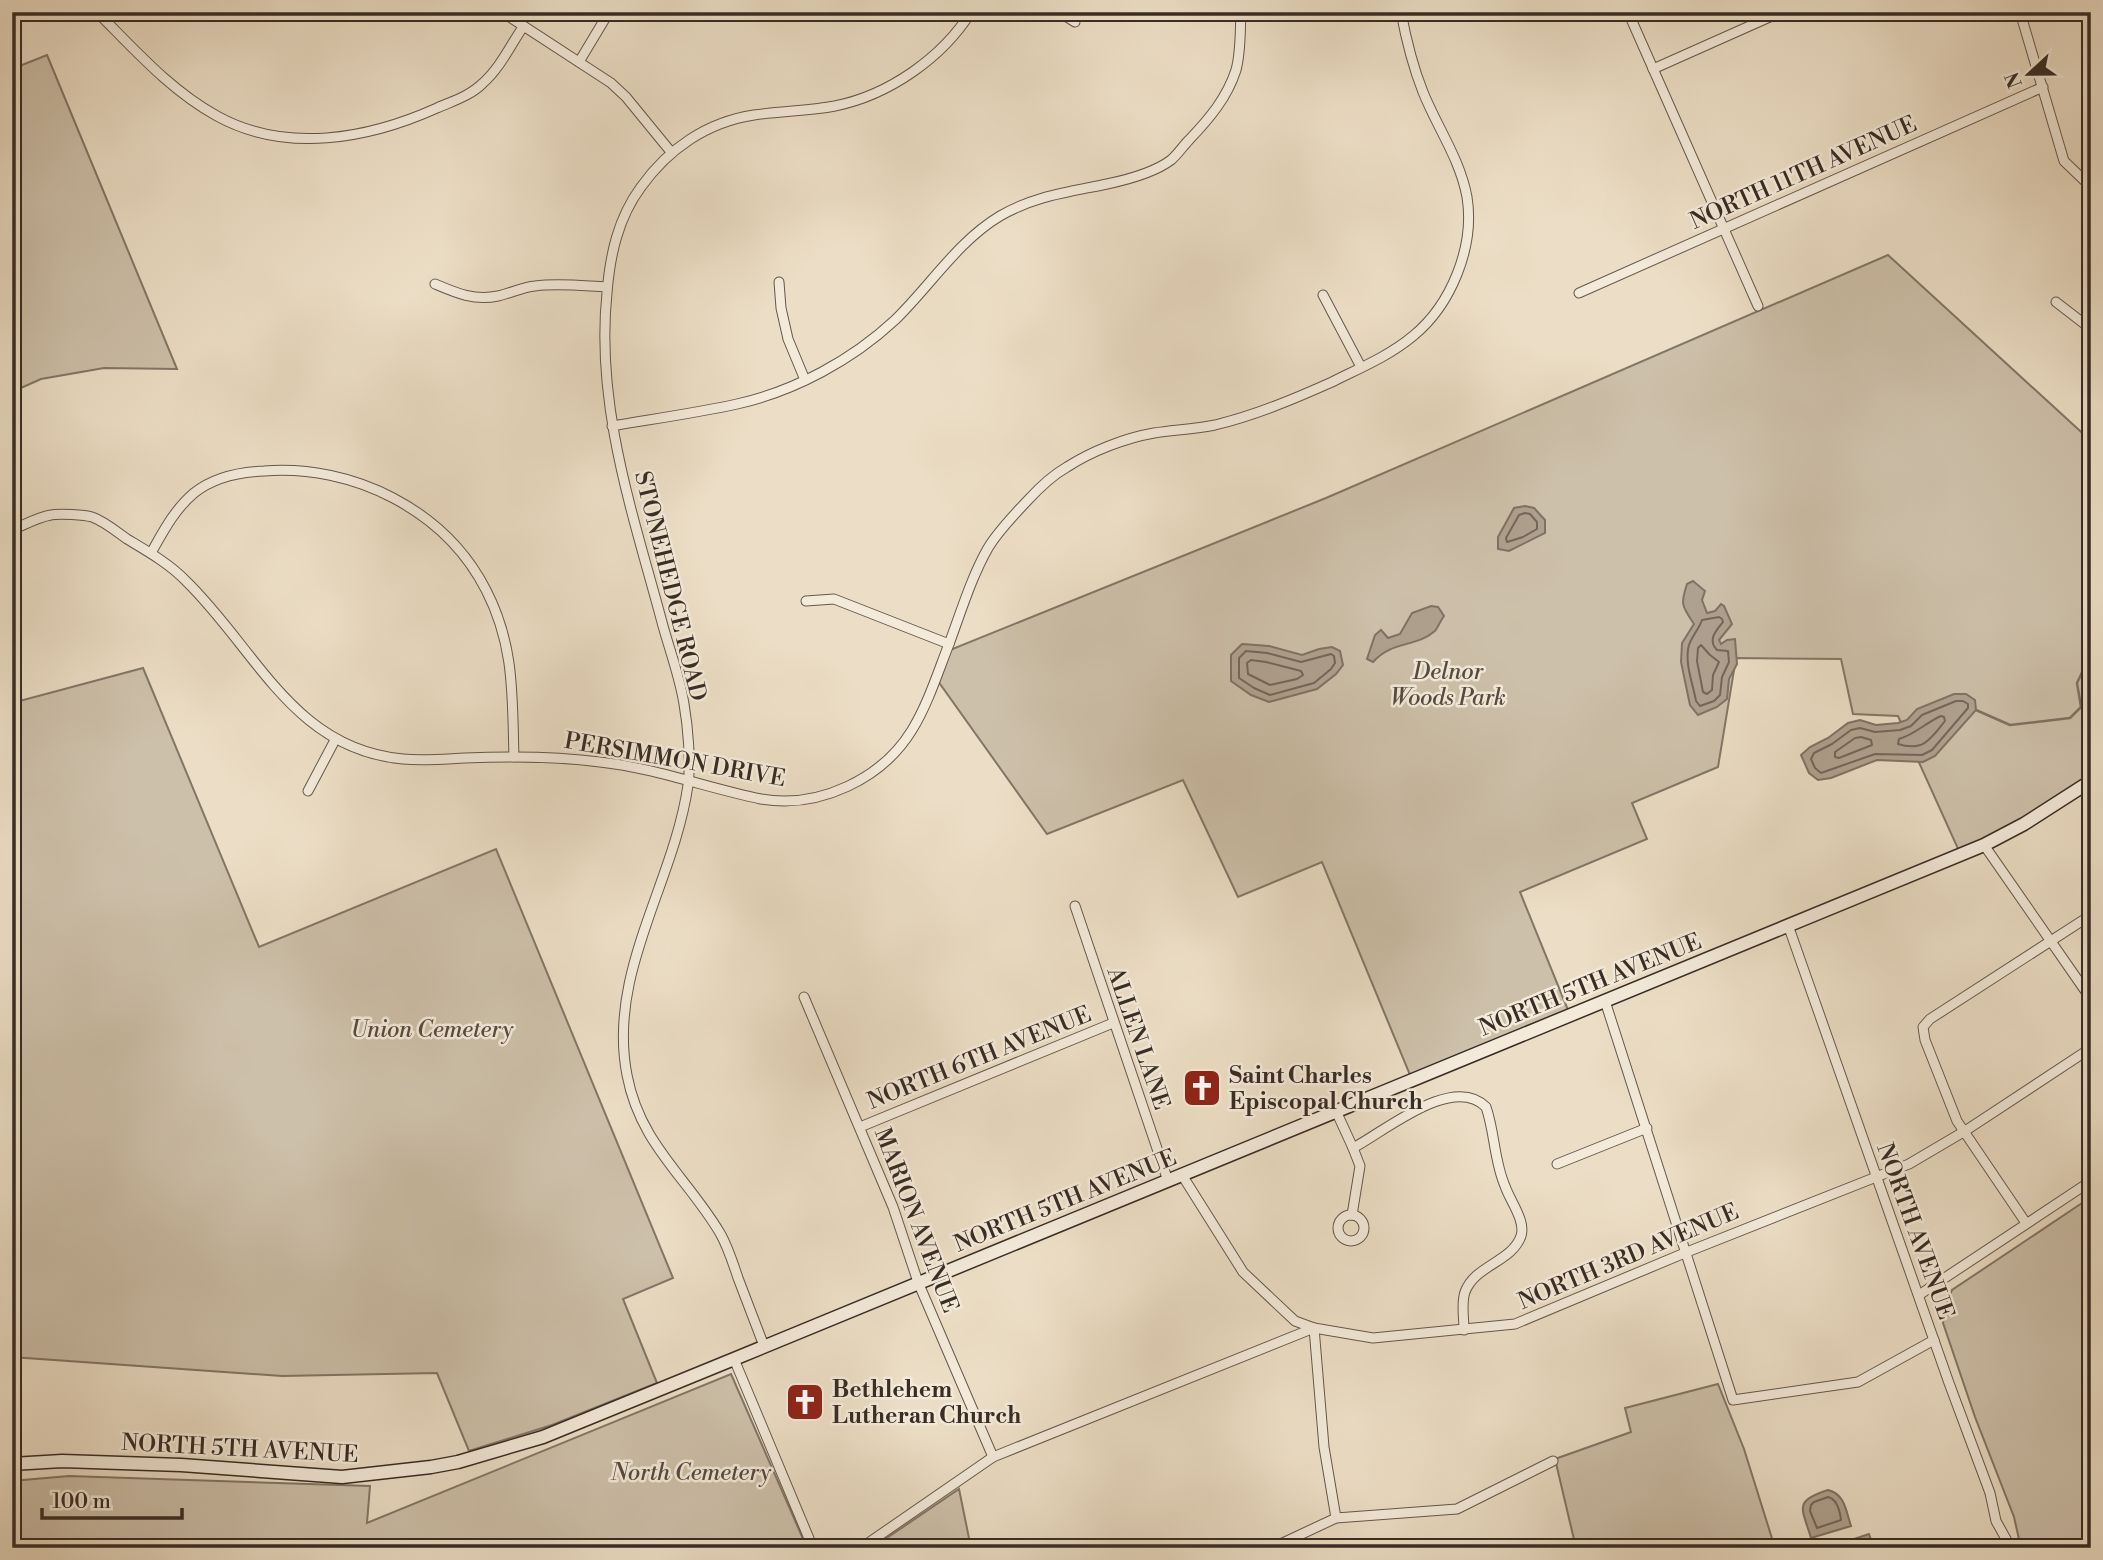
<svg xmlns="http://www.w3.org/2000/svg" width="2103" height="1560" viewBox="0 0 2103 1560" font-family="'Libre Bodoni',serif">
	<rect width="100%" height="100%" fill="#ecdec6"/>
	<filter id="stains"><feTurbulence type="fractalNoise" baseFrequency=".00286" numOctaves="4"/><feColorMatrix values="0 0 0 0 .2 0 0 0 0 .09 0 0 0 0 .02 0 0 0 .5 -.17"/></filter>
	<radialGradient id="worn" r=".72"><stop offset=".6" stop-color="#630" stop-opacity="0"/><stop offset="1" stop-color="#630" stop-opacity=".3"/></radialGradient>
	<g fill="#cdc0aa" stroke="#827667" stroke-width="2">
		<path d="M47,55L177,369L104,368L41,379L12,392V69Z"/>
		<path d="M1888,255L2091,441V776L2023,821L1959,851L1898,716L1853,714L1841,659L1736,658L1718,767L1632,803L1647,839L1520,892L1568,1010L1410,1075L1322,862L1238,897L1183,780L1047,834L938,681L950,650L1326,498Z"/>
		<path d="M143,668L259,947L496,849L673,1278L623,1299L657,1383L552,1425L469,1451L437,1373L282,1376L12,1357V703Z"/>
		<path d="M2091,1197V1548H2021L2014,1517L1975,1417L1943,1323L1946,1305L1952,1290Z"/>
		<path d="M731,1374L807,1548H12V1481L69,1476L370,1486L367,1523Z"/>
		<path d="M1718,1384L1744,1449L1775,1548H1576L1555,1459L1631,1432L1625,1408Z"/>
		<path d="M959,1489L971,1548H872Z"/>
	</g>
	<g fill="#afa18f" stroke="#7f7264" stroke-width="2">
		<path d="M1525,506L1534,508L1545,520V533L1509,551L1498,549V537L1514,508Z"/>
		<path d="M1693,581L1705,591L1702,600L1707,613L1715,611L1721,604L1724,606L1732,624L1719,640L1721,644L1727,640L1735,639L1737,664L1729,679L1727,699L1717,707L1698,715L1690,705L1681,662L1682,643L1694,624C1682,606 1680,605 1687,584Z"/>
		<path d="M1431,606L1438,607L1444,616C1441,620 1438,627 1435,631C1415,648 1393,640 1373,662L1367,659L1375,635L1381,630L1388,638L1400,634L1412,613Z"/>
		<path d="M1242,644L1269,646L1302,655L1319,649L1332,647L1340,651L1343,665L1336,674L1317,689L1269,702L1251,695L1231,681V655Z"/>
		<path d="M1954,694H1966L1975,700L1976,710L1935,756L1923,762L1877,760L1831,778L1818,780L1809,773L1801,755L1810,747L1828,738L1848,723L1860,720L1876,725L1898,723L1907,720L1917,709Z"/>
		<path d="M1828,1490C1845,1494 1846,1511 1851,1526L1811,1538C1802,1508 1793,1501 1828,1490Z"/>
		<path d="M1869,1534L1874,1548H1827Z"/>
	</g>
	<g fill="none" stroke-linecap="round" stroke-linejoin="round">
		<g stroke="#74665a" stroke-width="2">
			<path d="M1525,513L1530,514L1537,522V529L1523,537L1507,542L1506,538L1519,515Z"/>
			<path d="M1719,617L1722,619L1723,622C1716,631 1707,640 1717,650L1728,651L1729,662L1722,677L1720,695L1714,701L1700,706L1696,701C1693,684 1684,662 1689,645C1692,636 1699,629 1702,620Z"/>
			<path d="M1701,645L1710,655L1719,662L1713,675L1712,690L1707,694L1703,692L1697,661L1698,648Z"/>
			<path d="M1246,651L1267,653L1301,662L1331,654L1334,656L1335,663L1331,669L1314,683L1270,695L1254,688L1239,678V658Z"/>
			<path d="M1251,660L1266,662L1301,671L1303,675L1297,679L1270,685L1248,674L1247,663Z"/>
			<path d="M1956,701H1963L1968,704V708L1932,750L1922,755L1875,754L1821,773L1815,768L1811,759L1814,753L1832,744L1851,730L1860,728L1875,732L1900,730L1911,726L1922,715Z"/>
			<path d="M1941,716L1944,717L1945,721C1931,739 1923,752 1898,744L1899,739C1916,734 1925,723 1941,716Z"/>
			<path d="M1861,737L1871,740L1872,745L1839,758L1835,757V752L1855,738Z"/>
			<path d="M1828,1497C1837,1499 1840,1512 1841,1520L1817,1528L1810,1511L1811,1505L1814,1502Z"/>
		</g>
		<path stroke="#7f7264" stroke-width="2.5" d="M1976,710L2010,725L2070,718L2081,707L2077,683L2087,662L2091,663"/>
		<defs>
			<g id="minor">
				<path d="M97,12C135,50 170,90 217,116C286,154 368,139 437,108C453,101 470,96 483,83C500,68 510,46 523,27"/>
				<path d="M502,12L611,83L626,97L671,152"/>
				<path d="M1059,12L1075,22"/>
				<path d="M1628,12L1758,306"/>
				<path d="M2020,12L2064,161L2091,187"/>
				<path d="M579,62L609,12"/>
				<path d="M1653,69L1781,12"/>
				<path d="M779,282L781,308L788,339L805,380"/>
				<path d="M435,284C456,293 474,301 498,296C511,293 523,287 535,286C559,283 584,286 607,287"/>
				<path d="M1579,293L2043,87"/>
				<path d="M1323,295L1361,367"/>
				<path d="M2056,302L2091,329"/>
				<path d="M612,426C653,419 696,413 737,404C795,391 852,360 895,320C930,286 958,241 1000,216C1034,196 1069,192 1107,184C1126,180 1155,172 1171,160C1178,154 1183,146 1189,140C1209,119 1227,98 1236,70C1241,52 1240,31 1241,12"/>
				<path d="M12,530C24,525 38,517 51,515C59,513 85,515 92,517C104,521 117,532 127,539C147,551 170,564 186,581C257,650 293,749 403,759C424,761 444,759 465,758C510,756 555,756 600,762C655,768 707,788 761,799C819,809 882,779 912,730C928,704 938,672 949,644C961,612 971,578 988,548C999,530 1014,515 1028,500C1039,488 1053,475 1067,467C1092,451 1125,438 1154,433C1174,430 1195,429 1215,425C1256,415 1294,399 1332,382C1360,368 1389,356 1413,336C1451,305 1475,247 1467,197C1460,159 1437,127 1423,92C1413,67 1406,39 1401,12"/>
				<path d="M151,553C163,532 174,510 194,493C214,477 239,472 264,471C353,464 445,510 486,590C515,646 512,697 514,757"/>
				<path d="M806,601L834,599L949,644"/>
				<path d="M2083,786L2091,797"/>
				<path d="M308,791L335,740"/>
				<path d="M1984,845L2091,999"/>
				<path d="M1075,906L1168,1181"/>
				<path d="M1788,925L1949,1383L1990,1493L1996,1521L2011,1548"/>
				<path d="M804,997L893,1207L918,1282L993,1457"/>
				<path d="M1605,1001L1733,1400L1858,1382L1934,1340"/>
				<path d="M1336,1111L1353,1148C1384,1132 1453,1073 1486,1107C1495,1133 1494,1161 1505,1186C1510,1201 1526,1221 1521,1236C1512,1262 1475,1265 1465,1292C1461,1303 1464,1318 1464,1330"/>
				<path d="M860,1127L1113,1023"/>
				<path d="M1557,1164L1647,1128"/>
				<path d="M1182,1175L1243,1272L1295,1321L1314,1328L1324,1447L1336,1518"/>
				<circle cx="1351" cy="1228" r="13"/>
				<path d="M1352,1215L1360,1166L1353,1148"/>
				<path d="M2026,1223L1957,1121L1925,1040L1923,1027L1930,1019L2091,915"/>
				<path d="M1919,1295L2091,1181"/>
				<path d="M764,1346C755,1323 747,1301 738,1278C733,1263 728,1247 720,1233C686,1176 640,1144 627,1075C607,973 674,883 688,785C691,762 688,727 684,704C680,678 670,651 663,626C634,517 595,407 607,293C610,255 618,218 641,187C668,149 707,122 754,115C781,111 808,111 835,106C889,95 942,58 971,12"/>
				<path d="M734,1359L813,1548"/>
				<path d="M861,1548L993,1457L1314,1328L1373,1338L1515,1324L1687,1252L1909,1164L1965,1131L2091,1048"/>
				<path d="M1272,1548L1336,1518L1457,1509L1553,1461"/>
			</g>
			<path id="secondary" d="M12,1464L62,1461L181,1465L342,1477L431,1467L458,1462L543,1437L734,1359L1984,845L2024,824L2091,781"/>
			<path id="primary" d="M2082,12L2091,20"/>
		</defs>
		<use href="#minor" stroke="#65584c" stroke-width="11"/>
		<use href="#secondary" stroke="#382c24" stroke-width="15"/>
		<use href="#primary" stroke="#382c24" stroke-width="17"/>
		<use href="#minor" stroke="#f3eada" stroke-width="9"/>
		<use href="#secondary" stroke="#f3eada" stroke-width="12"/>
		<use href="#primary" stroke="#ecdec6" stroke-width="14"/>
	</g>
	<defs>
		<symbol id="church-square" viewBox="-11 -11 22 22"><rect x="-9" y="-9" width="18" height="18" rx="4" fill="#8f2418" stroke="#f3eada"/><path d="M-1.2-6h2.4v3.5h3.3v2.4h-3.3V6h-2.4V-.1h-3.3v-2.4h3.3Z" fill="#fff"/></symbol>
	</defs>
	<g fill-rule="evenodd">
		<use href="#church-square" x="1180" y="1066" width="44" height="44"/>
		<use href="#church-square" x="783" y="1380" width="44" height="44"/>
	</g>
	<g text-anchor="middle" stroke-width="5" stroke-linejoin="round" paint-order="stroke">
		<g font-size="23" fill="#382c24" stroke="#f3eada">
			<text transform="translate(1803 172) rotate(-24)" y="8">NORTH 11TH AVENUE</text>
			<text transform="translate(671 586) rotate(76)" y="8">STONEHEDGE ROAD</text>
			<text transform="translate(675 759) rotate(10)" y="8">PERSIMMON DRIVE</text>
			<text transform="translate(1590 984) rotate(-22)" y="8">NORTH 5TH AVENUE</text>
			<text transform="translate(1139 1038) rotate(71)" y="8">ALLEN LANE</text>
			<text transform="translate(979 1057) rotate(-22)" y="8">NORTH 6TH AVENUE</text>
			<text transform="translate(1065 1200) rotate(-22)" y="8">NORTH 5TH AVENUE</text>
			<text transform="translate(917 1220) rotate(69)" y="8">MARION AVENUE</text>
			<text transform="translate(1916 1231) rotate(70)" y="8">NORTH AVENUE</text>
			<text transform="translate(1628 1256) rotate(-23)" y="8">NORTH 3RD AVENUE</text>
			<text transform="translate(240 1448) rotate(3)" y="8">NORTH 5TH AVENUE</text>
		</g>
		<g font-size="23" font-style="italic" fill="#564a3f" stroke="#f3eada">
			<text x="1448" y="679">Delnor<tspan x="1448" dy="26">Woods Park</tspan></text>
			<text x="432" y="1037">Union Cemetery</text>
			<text x="691" y="1480">North Cemetery</text>
		</g>
		<g font-size="23" font-weight="bold" fill="#382c24" stroke="#f3eada" text-anchor="start">
			<text x="1229" y="1083">Saint Charles<tspan x="1229" dy="26">Episcopal Church</tspan></text>
			<text x="832" y="1397">Bethlehem<tspan x="832" dy="26">Lutheran Church</tspan></text>
		</g>
	</g>
	<rect width="2103" height="1560" fill="none" stroke="#ecdec6" stroke-width="42"/>
	<rect x="14" y="14" width="2075" height="1532" fill="none" stroke="#382c24" stroke-width="3.5"/>
	<rect x="21" y="21" width="2061" height="1518" fill="none" stroke="#382c24" stroke-width="2"/>
	<g transform="translate(2029 74) rotate(248)" stroke="#f3eada" stroke-width="5" paint-order="stroke">
	<path d="M0-5L12 26L0 18L-12 26Z" fill="#382c24"/>
	<text y="-10" font-size="19" font-weight="bold" text-anchor="middle" fill="#382c24">N</text>
	</g>
	<path d="M42 1508v10h140v-10" fill="none" stroke="#382c24" stroke-width="3.5"/>
	<text x="52" y="1508" font-size="21" fill="#382c24" stroke="#f3eada" stroke-width="5" paint-order="stroke">100 m</text>
	<rect width="100%" height="100%" filter="url(#stains)"/>
	<rect width="100%" height="100%" fill="url(#worn)"/>
</svg>
